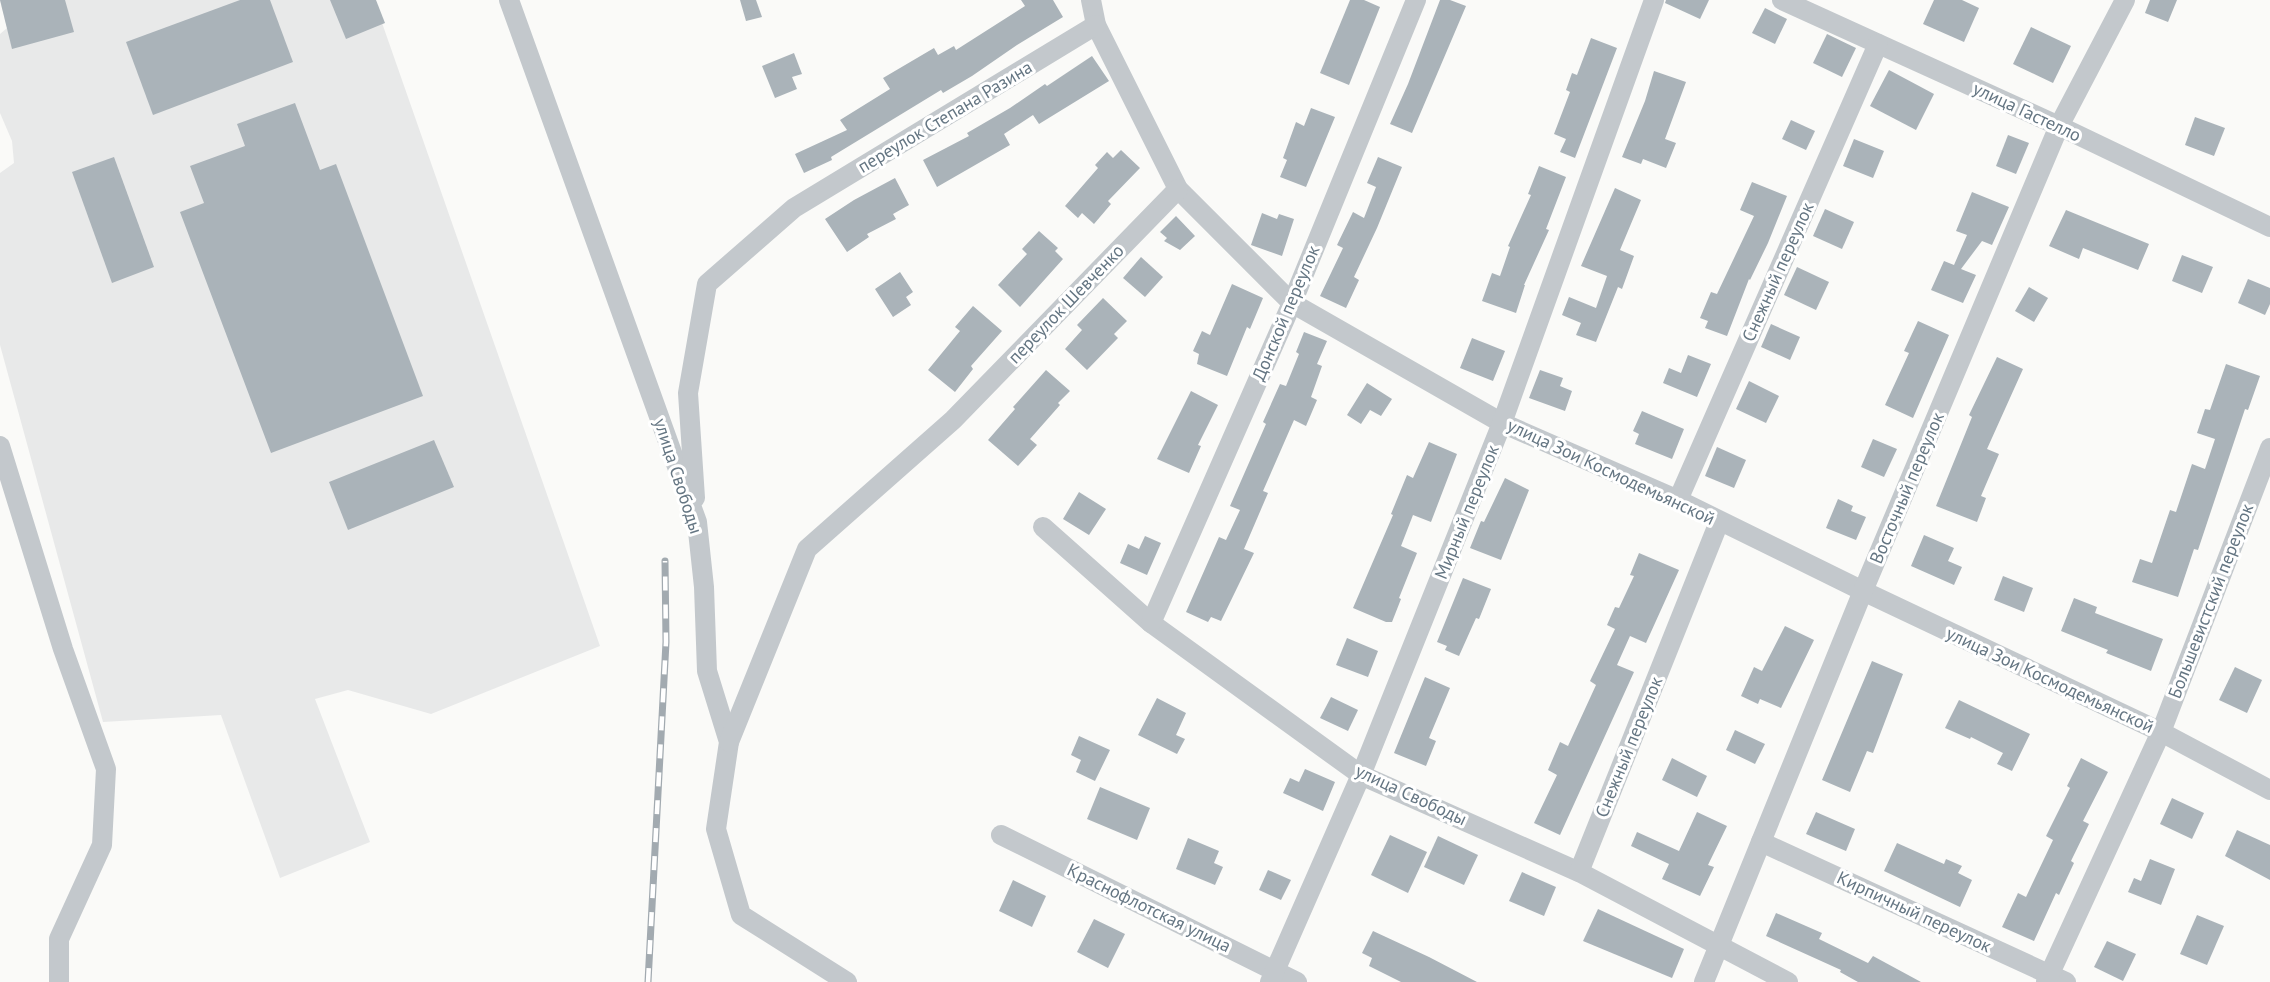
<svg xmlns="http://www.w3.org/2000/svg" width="2270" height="982" viewBox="0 0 2270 982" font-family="'PT Sans',sans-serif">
	<rect width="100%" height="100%" fill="#fafaf8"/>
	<path fill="#e8e9e9" d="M0,0H374L600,646L431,714L348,690L315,699L370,842L280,878L221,715L103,722L0,345V173L14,163L12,141L0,113V34L7,28Z"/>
	<g fill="#aab3b9">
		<path d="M0,0H65L74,32L12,49Z"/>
		<path d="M240,0H270L293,62L153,115L126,42Z"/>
		<path d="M330,0H376L385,23L346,39Z"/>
		<path d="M740,0H756L762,17L746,21Z"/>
		<path d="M1021,0H1053L1063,17L1017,45L972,76L943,93L941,90L831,157L832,160L804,173L795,154L847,130L840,120L890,89L883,78L934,48L938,55L954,46L956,50L1025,6Z"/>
		<path d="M1350,0H1364L1380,7L1349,85L1320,73Z"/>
		<path d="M1440,0H1450L1466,6L1412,133L1390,124L1408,84Z"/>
		<path d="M1666,0H1709L1700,19L1665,3Z"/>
		<path d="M1934,0H1962L1979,8L1964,42L1923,24Z"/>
		<path d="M2150,0H2177L2168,22L2145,13Z"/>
		<path d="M1765,8L1787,19L1775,44L1752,33Z"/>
		<path d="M2031,27L2071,46L2053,83L2013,64Z"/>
		<path d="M1827,34L1856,48L1842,77L1813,63Z"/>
		<path d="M1591,38L1617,48L1575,158L1560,152L1566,139L1554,134L1570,92L1566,90L1572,73L1577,75Z"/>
		<path d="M794,53L802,74L792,77L797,89L775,98L762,66Z"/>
		<path d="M1092,56L1109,81L1039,124L1033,115L1004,134L1010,145L937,187L923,160L969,136L967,133L1010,108L1045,84L1047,86Z"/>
		<path d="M1889,70L1934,94L1916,130L1870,106Z"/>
		<path d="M1654,71L1686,82L1665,139L1676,143L1666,168L1643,159L1641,164L1622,157L1645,101Z"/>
		<path d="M295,103L320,170L336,164L423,396L271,453L180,212L204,203L190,166L245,146L237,124Z"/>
		<path d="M1311,108L1335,117L1306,187L1280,177L1287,160L1283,158L1296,122L1304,126Z"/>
		<path d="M2195,117L2225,128L2214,156L2185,145Z"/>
		<path d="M1791,120L1815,131L1806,150L1782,139Z"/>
		<path d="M2008,135L2029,143L2016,174L1996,166Z"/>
		<path d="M1854,139L1884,151L1873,178L1843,166Z"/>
		<path d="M1121,150L1140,168L1108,201L1111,204L1094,224L1082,213L1078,218L1065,206L1098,168L1095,165L1107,152L1113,158Z"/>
		<path d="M114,157L154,267L112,283L72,172Z"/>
		<path d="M1378,157L1402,167L1377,228L1354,277L1359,280L1346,308L1320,296L1343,248L1337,245L1353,212L1364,218L1376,187L1367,183Z"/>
		<path d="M1539,166L1566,177L1546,229L1549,230L1524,285H1525L1516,313L1482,301L1492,273L1500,276L1510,247L1508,246L1531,195L1528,194Z"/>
		<path d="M895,178L909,205L893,214L896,219L867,234L869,237L847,252L825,219L854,200Z"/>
		<path d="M1752,182L1787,196L1768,243L1750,280L1749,279L1727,336L1705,328L1708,321L1700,318L1711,292L1717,294L1754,216L1740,210Z"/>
		<path d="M1615,188L1641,200L1620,250L1634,256L1622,289L1618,287L1596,342L1576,335L1581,323L1562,315L1569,297L1596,308L1607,276L1581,266Z"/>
		<path d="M1972,192L2009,207L1992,245L1982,241L1961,269L1976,275L1963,303L1931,290L1944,261L1954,265L1967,235L1956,231Z"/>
		<path d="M1825,209L1854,222L1842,249L1813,236Z"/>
		<path d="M2066,210L2149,244L2138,270L2083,248L2079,259L2049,246Z"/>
		<path d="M1262,213L1277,219L1279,214L1294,219L1282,256L1251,245Z"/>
		<path d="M1176,216L1195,236L1180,250L1164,241L1167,238L1160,232Z"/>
		<path d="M1039,231L1058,248L1055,251L1063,259L1020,307L998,285L1027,254L1022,249Z"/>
		<path d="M2182,255L2213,267L2202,293L2172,281Z"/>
		<path d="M1141,257L1163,277L1145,297L1123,278Z"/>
		<path d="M1797,267L1829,282L1816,310L1784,295Z"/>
		<path d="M900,272L913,292L906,297L911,305L893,317L875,289Z"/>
		<path d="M2248,279L2270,288V304L2265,315L2238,303Z"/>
		<path d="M1232,284L1263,298L1250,329L1247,327L1227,376L1197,364L1199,354L1193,351L1202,331L1210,335Z"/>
		<path d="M2029,287L2048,298L2034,322L2015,311Z"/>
		<path d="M1103,298L1127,321L1114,334L1118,338L1087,370L1065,349L1082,330L1077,325Z"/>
		<path d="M973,306L1002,331L971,366L973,369L955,392L928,370L960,331L955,327Z"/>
		<path d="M1918,321L1949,335L1913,418L1885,405L1909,353L1904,351Z"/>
		<path d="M1771,324L1800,337L1790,360L1761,347Z"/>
		<path d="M1304,332L1327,341L1317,364L1322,366L1311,397L1317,400L1306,426L1294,420L1263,491L1268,493L1244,549L1254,553L1221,621L1211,617L1208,622L1186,612L1219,537L1226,540L1240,510L1230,506L1266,424L1263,422L1280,384L1286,386L1299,354L1296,352Z"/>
		<path d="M1472,338L1505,351L1493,381L1460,368Z"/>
		<path d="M1688,355L1711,364L1697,397L1663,383L1669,368L1681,373Z"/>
		<path d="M1997,357L2023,369L1987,449L1999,454L1981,496L1986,498L1977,522L1936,506L1972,417L1969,415Z"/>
		<path d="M2226,364L2260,376L2248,410L2245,409L2198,550L2194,549L2178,597L2132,582L2140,559L2152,563L2170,510L2176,512L2192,464L2205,469L2215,439L2197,433L2205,409L2210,410Z"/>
		<path d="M1046,370L1070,391L1058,403L1060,405L1030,439L1037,445L1018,466L988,440L1015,409L1013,407Z"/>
		<path d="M1540,370L1563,378L1560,386L1572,391L1565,411L1529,398Z"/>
		<path d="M1749,381L1779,396L1766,423L1736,409Z"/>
		<path d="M1367,383L1392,399L1381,416L1370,410L1361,424L1347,415Z"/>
		<path d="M1191,391L1218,405L1198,445L1201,446L1189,473L1157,459Z"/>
		<path d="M1642,411L1684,429L1672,459L1635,444L1639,434L1633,431Z"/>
		<path d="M1873,439L1897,449L1884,477L1861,467Z"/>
		<path d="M434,440L454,487L348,530L329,482Z"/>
		<path d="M1429,442L1457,454L1431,522L1413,515L1401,546L1417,553L1399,598L1401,599L1392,622H1386L1353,608L1393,515L1391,514L1407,475L1413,478Z"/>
		<path d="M1717,447L1746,460L1734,488L1705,476Z"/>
		<path d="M1505,478L1529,490L1501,560L1470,548L1481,521L1484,522Z"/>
		<path d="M1079,492L1106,509L1089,535L1063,519Z"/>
		<path d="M1838,499L1853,506L1851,511L1866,517L1856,540L1826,528Z"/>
		<path d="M1924,535L1954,548L1948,561L1962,567L1954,585L1911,566Z"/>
		<path d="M1145,536L1161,543L1147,575L1120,563L1128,544L1139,549Z"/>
		<path d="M1639,553L1679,570L1646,643L1630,636L1617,665L1634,672L1560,835L1534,823L1557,775L1548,770L1560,742L1568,746L1596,685L1590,681L1615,629L1607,625L1615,607L1619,608L1634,576L1630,575Z"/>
		<path d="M2003,576L2033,588L2024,612L1994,600Z"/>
		<path d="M1463,578L1491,589L1479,619L1476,618L1459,656L1445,650L1447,646L1437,642Z"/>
		<path d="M2074,598L2097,607L2095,613L2163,639L2151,671L2106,653L2108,650L2061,631Z"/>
		<path d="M1785,626L1814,640L1781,708L1760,699L1758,704L1741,696L1754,667L1762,671Z"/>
		<path d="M1347,638L1378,651L1368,677L1336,665Z"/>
		<path d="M1872,661L1903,674L1873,753L1867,751L1850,792L1822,780Z"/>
		<path d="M2235,667L2262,680L2247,713L2219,700Z"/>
		<path d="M1425,677L1450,688L1429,738L1436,741L1426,766L1394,753Z"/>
		<path d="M1331,697L1358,710L1348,731L1320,718Z"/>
		<path d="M1157,698L1186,713L1176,735L1185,739L1177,754L1138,735Z"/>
		<path d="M1959,700L2030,734L2012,771L1997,764L2003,753L1971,737L1970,739L1945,728Z"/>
		<path d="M1735,730L1765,744L1755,764L1726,750Z"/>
		<path d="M1079,736L1110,750L1095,781L1076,772L1081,760L1071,755Z"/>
		<path d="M1672,758L1707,776L1697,797L1662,780Z"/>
		<path d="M2081,758L2108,772L2083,821L2089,824L2071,861L2074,863L2059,895L2056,893L2034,941L2002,927L2018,893L2026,897L2053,840L2046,836L2070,788L2067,786Z"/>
		<path d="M1305,769L1335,782L1323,811L1283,793L1290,778L1299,782Z"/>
		<path d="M1100,787L1150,808L1137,840L1087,819Z"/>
		<path d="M2172,798L2204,813L2192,839L2160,824Z"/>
		<path d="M1697,812L1727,826L1708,865L1714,867L1700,896L1662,879L1669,864L1631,846L1637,832L1679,851Z"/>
		<path d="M1816,812L1855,829L1846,851L1806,834Z"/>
		<path d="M2237,830L2270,845V880L2225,856Z"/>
		<path d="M1390,835L1427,852L1408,893L1371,875Z"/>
		<path d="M1438,836L1478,855L1464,885L1424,867Z"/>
		<path d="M1188,838L1219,851L1214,863L1223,867L1215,885L1176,869Z"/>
		<path d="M1897,843L1944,864L1946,859L1962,866L1958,873L1972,880L1960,907L1884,871Z"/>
		<path d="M2150,859L2175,869L2161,905L2128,892L2134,878L2141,881Z"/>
		<path d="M1268,870L1291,880L1281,900L1259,890Z"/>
		<path d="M1522,872L1556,887L1544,916L1509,901Z"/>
		<path d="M1013,880L1046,896L1032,927L999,911Z"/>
		<path d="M1598,909L1684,949L1672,978L1583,941Z"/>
		<path d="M1776,913L1822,933L1819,939L1868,963L1873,956L1921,982H1858L1840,972L1841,970L1766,936Z"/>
		<path d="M2197,915L2224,926L2207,965L2180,954Z"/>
		<path d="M1094,919L1125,934L1108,968L1077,952Z"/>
		<path d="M1373,931L1429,957L1477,982H1401L1369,966L1372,958L1362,953Z"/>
		<path d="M2107,941L2136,954L2123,981L2094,967Z"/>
	</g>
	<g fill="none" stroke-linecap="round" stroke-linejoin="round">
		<g stroke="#c3c8cc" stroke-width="20">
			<path d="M509,0L697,522L704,587L707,671L729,742L716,829L741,915L847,982"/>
			<path d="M1091,0L1096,25L1178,189L1292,303L1502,423L1678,500L1863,591L2161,732L2270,790"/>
			<path d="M1782,0L2059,126L2270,227"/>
			<path d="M0,446L63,649L106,769L102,845L59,939V982"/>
			<path d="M695,498L688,393L707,284L794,208L1096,25"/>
			<path d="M1678,500L1878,44"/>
			<path d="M1043,527L1151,623L1361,775L1579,872L1788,982"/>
			<path d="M1151,623L1292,303L1416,0"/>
			<path d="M729,742L807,549L953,420L1178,189"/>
			<path d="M1001,835L1297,982"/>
			<path d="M1761,842L2066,982"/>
			<path d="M1579,872L1719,522"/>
			<path d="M1270,982L1361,775L1502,423L1654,0"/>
			<path d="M1704,982L1863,591L2059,126L2125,0"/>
			<path d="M2046,982L2161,732L2270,448"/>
		</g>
		<defs>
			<path id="rail" d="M648,982L666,642L665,561"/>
		</defs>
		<use href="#rail" stroke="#a2aab0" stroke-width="7"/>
		<use href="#rail" stroke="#fff" stroke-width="4.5" stroke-dasharray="14" stroke-linecap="butt"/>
	</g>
	<g text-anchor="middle" stroke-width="6" stroke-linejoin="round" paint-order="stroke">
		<g font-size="18" fill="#657683" stroke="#fff">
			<text transform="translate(2027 112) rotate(25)" y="6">улица Гастелло</text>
			<text transform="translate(945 117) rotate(-31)" y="6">переулок Степана Разина</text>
			<text transform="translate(1778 272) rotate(-66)" y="6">Снежный переулок</text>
			<text transform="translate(1066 304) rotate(-46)" y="6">переулок Шевченко</text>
			<text transform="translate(1286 313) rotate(-67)" y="6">Донской переулок</text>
			<text transform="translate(1611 472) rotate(25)" y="6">улица Зои Космодемьянской</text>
			<text transform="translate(678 476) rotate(72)" y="6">улица Свободы</text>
			<text transform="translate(1907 488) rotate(-67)" y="6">Восточный переулок</text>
			<text transform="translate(1467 512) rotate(-68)" y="6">Мирный переулок</text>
			<text transform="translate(2211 601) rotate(-69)" y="6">Большевистский переулок</text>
			<text transform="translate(2050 680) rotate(25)" y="6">улица Зои Космодемьянской</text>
			<text transform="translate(1629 747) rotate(-68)" y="6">Снежный переулок</text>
			<text transform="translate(1411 795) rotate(25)" y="6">улица Свободы</text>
			<text transform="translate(1149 908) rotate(26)" y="6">Краснофлотская улица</text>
			<text transform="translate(1914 912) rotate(25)" y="6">Кирпичный переулок</text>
		</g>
	</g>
</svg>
